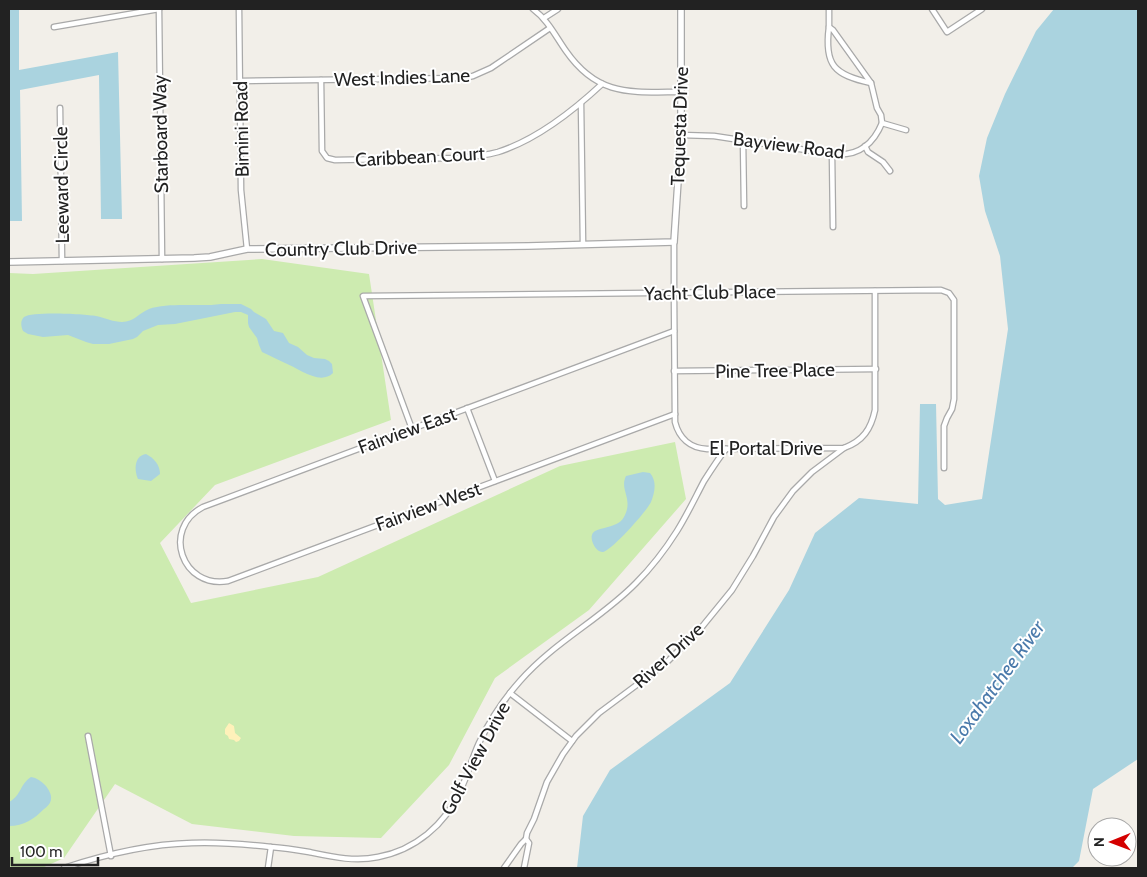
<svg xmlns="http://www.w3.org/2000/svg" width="1147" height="877" viewBox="0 0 1147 877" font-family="Cabin,sans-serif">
	<rect width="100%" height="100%" fill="#f2efe9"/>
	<path fill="#cdebb0" d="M262,259L369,274L391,420L215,485L160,543L191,603L318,577L560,466L675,442L686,499L589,610L495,678L449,765L381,838L294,836L192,824L115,784L64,858L42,868H9V273L33,274Z"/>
	<path fill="#fff1ba" d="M229,723L234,726L235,733L241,738L239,741L236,742L234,740L229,739L228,736L225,734V729Z"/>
	<g fill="#aad3df">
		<path d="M9,9H19V70L118,52L122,219H101L99,75L20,90L22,221H9Z"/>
		<path d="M1054,9H1138V759L1093,789L1079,861L1072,868H577L583,816L610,770L730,683L789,590L815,533L859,498L918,504L920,404H936L938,499L945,505L982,499L1008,329L1000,256L985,211L979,176L987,138L1005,94L1036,31Z"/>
		<path d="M221,304H241L251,309L254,312L266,319L274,331L283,333L289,343L298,347L307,355L314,358L325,359L329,361L332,364L333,373C320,386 298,368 285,363C277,359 270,356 262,352L259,345L257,338L249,327L248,323V315L241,312H235L175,324L158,325L143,331L137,337L133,339L109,344H93L86,342L68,335L43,337L28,334L23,331C21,326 20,321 24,317C32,311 85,314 96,316C105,318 114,322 122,322C134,322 139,313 149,309C168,302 201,307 221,304Z"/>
		<path d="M146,454C154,458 160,465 160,474L151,481L138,479C134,470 134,456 146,454Z"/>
		<path d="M643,472L650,473C657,481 655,492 651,502C647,511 612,550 603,552C596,553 590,540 592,535C594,526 617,530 624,517C634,499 619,490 626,476Z"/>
		<path d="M31,777C37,778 41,781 45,785C48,788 52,795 51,799C51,803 47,807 44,809C34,819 24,826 9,826V802C22,795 19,785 31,777Z"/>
	</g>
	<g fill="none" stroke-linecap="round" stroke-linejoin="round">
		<defs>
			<g id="minor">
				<path d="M159,9L162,259"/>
				<path d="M239,9L241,190L247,249"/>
				<path d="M533,9C548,20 556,37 566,51C598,97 631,92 681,92"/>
				<path d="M829,9V27L833,30L871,83L877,108L881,115L882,123L906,130"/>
				<path d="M932,9L947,32L982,9"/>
				<path d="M544,18L558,9"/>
				<path d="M54,27L159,9"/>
				<path d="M829,27C824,65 834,75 871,83"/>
				<path d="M321,80L322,151L327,158L335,160L455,158C470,157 484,156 498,152C536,140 573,111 602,84"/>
				<path d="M240,81L463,78L473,76L491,68L550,28"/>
				<path d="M581,103L583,244"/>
				<path d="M60,108L62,261"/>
				<path d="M681,135L714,136L832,154C857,157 873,145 882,123"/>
				<path d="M743,140L744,206"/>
				<path d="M865,146L868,152L883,162L890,171"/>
				<path d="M832,154L833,227"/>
				<path d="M674,242V293L675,422C679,438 690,448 707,449L844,448C863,441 871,429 875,410V291"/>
				<path d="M674,331L203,507C161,529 182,589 228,581L675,414"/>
				<path d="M674,371L876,369"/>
				<path d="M467,408L495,481"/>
				<path d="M412,429L363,296L941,290L949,293L954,300V399L952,409L947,418L944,426V468"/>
				<path d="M510,693L572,741"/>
				<path d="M88,736L111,856"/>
				<path d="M64,868C103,855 151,844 192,843C219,842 244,844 271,847C284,848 297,850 309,852C333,857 355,862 378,857C415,850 445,825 460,791C468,775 472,758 479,743C490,720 504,699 520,681C554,642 601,619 636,583C652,567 665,550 677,531C687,515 695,498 704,481C711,470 718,459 726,449"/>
				<path d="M268,868L271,847"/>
				<path d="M504,868L521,844L526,839L527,833L534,819L547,782L563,754L576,736L599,713L650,675L668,661L701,628L732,590L753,556L774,517L793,491L812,472L844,448"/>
				<path d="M524,868L529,843L526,839"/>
			</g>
			<path id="tertiary" d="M9,262L194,258L210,257L247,249L528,246L674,242L681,135V9"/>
		</defs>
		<use href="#minor" stroke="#a9a9a9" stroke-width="7"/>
		<use href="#tertiary" stroke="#a9a9a9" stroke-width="8"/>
		<use href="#minor" stroke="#fff" stroke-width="4.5"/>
		<use href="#tertiary" stroke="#fff" stroke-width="5.5"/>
	</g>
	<g text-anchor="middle" stroke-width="4" stroke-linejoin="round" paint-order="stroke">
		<g font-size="19" fill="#222" stroke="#fff">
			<text transform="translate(402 77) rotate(-2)" y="7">West Indies Lane</text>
			<text transform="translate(679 126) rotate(-88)" y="7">Tequesta Drive</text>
			<text transform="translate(241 129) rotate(-91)" y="7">Bimini Road</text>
			<text transform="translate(160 134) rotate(-91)" y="7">Starboard Way</text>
			<text transform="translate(789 145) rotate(7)" y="7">Bayview Road</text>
			<text transform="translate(420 156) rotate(-3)" y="7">Caribbean Court</text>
			<text transform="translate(61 185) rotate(-91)" y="7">Leeward Circle</text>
			<text transform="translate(341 248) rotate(-1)" y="7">Country Club Drive</text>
			<text transform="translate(710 292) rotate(-1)" y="7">Yacht Club Place</text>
			<text transform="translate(775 370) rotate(-1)" y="7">Pine Tree Place</text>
			<text transform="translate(407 430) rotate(-20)" y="7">Fairview East</text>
			<text x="766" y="455">El Portal Drive</text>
			<text transform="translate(428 506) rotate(-20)" y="7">Fairview West</text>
			<text transform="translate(668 655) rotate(-42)" y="7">River Drive</text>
			<text transform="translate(475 758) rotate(-62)" y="7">Golf View Drive</text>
		</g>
		<g font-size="20" font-style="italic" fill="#4a7aab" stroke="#fff">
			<text transform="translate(997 682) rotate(-54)" y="7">Loxahatchee River</text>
		</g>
	</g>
	<rect width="1147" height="877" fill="none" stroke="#222222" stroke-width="20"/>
	<g transform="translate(1112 842) rotate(269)"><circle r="24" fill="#ffffff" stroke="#a7a7a7"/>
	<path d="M0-4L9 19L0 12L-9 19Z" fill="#d40000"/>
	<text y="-8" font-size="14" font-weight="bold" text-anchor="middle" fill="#222222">N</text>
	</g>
	<path d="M12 857v8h86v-8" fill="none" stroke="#222222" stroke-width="2.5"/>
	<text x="20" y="857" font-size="15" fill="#222222" stroke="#ffffff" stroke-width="4" paint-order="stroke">100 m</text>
</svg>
